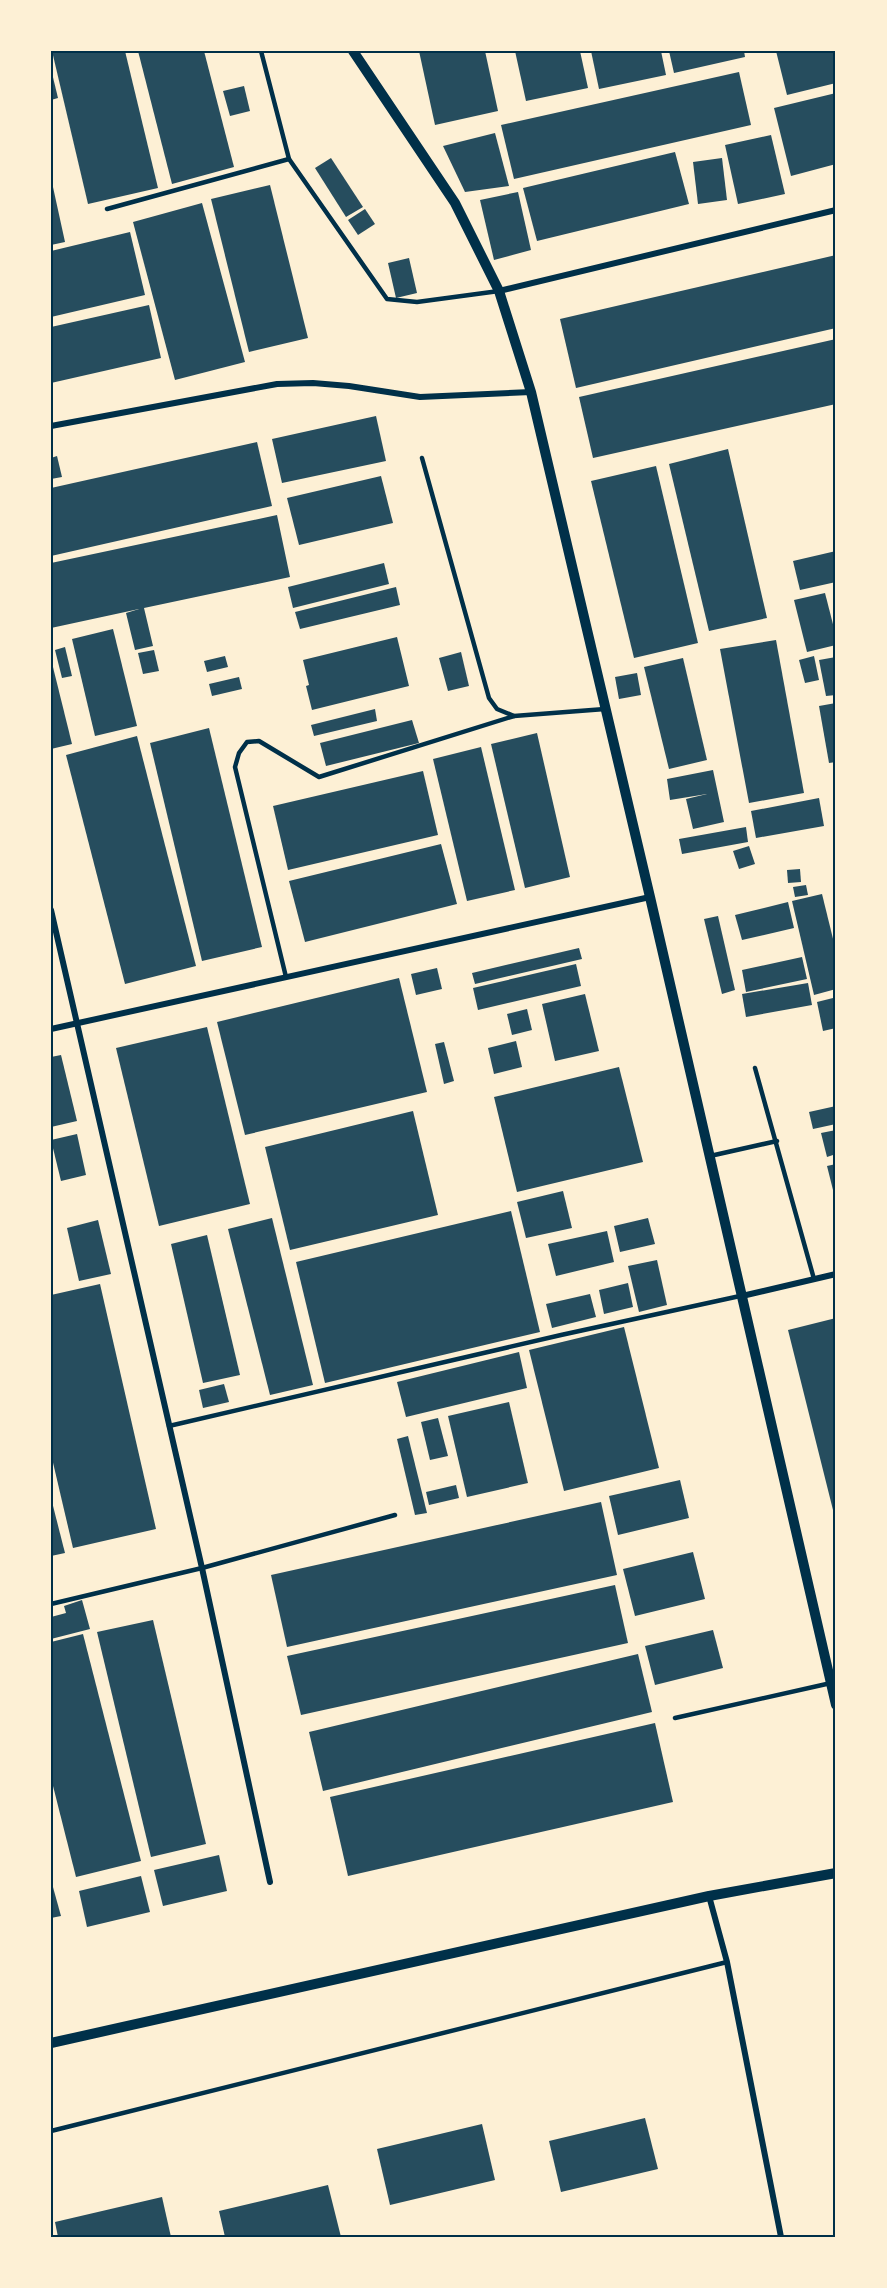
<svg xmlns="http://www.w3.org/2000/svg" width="887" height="2288" viewBox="0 0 887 2288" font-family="Figtree,sans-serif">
	<rect width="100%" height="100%" fill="#fdf0d5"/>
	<g fill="#264d5e">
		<path d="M52,51H125L158,188L88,204Z"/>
		<path d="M138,51H204L234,167L172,184Z"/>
		<path d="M419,51H485L498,111L435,125Z"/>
		<path d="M515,51H580L588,88L526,101Z"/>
		<path d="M591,51H661L666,75L599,89Z"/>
		<path d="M669,51H744L745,57L674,73Z"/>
		<path d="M776,51H836V83L787,95Z"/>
		<path d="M51,69L58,98L51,100Z"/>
		<path d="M739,72L751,125L514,179L501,125Z"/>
		<path d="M244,86L250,111L230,116L223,91Z"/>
		<path d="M836,93V164L791,176L774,108Z"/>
		<path d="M495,133L509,186L465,192L443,146Z"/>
		<path d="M771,135L785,194L738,204L725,145Z"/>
		<path d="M675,152L689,204L537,241L523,188Z"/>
		<path d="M331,158L363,207L346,217L315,168Z"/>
		<path d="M722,158L727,200L698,204L693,162Z"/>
		<path d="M51,178L65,242L51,245Z"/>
		<path d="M270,185L308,338L249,352L211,199Z"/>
		<path d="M518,192L531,250L494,260L480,200Z"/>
		<path d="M202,203L245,362L175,380L133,222Z"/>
		<path d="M365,209L375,224L358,235L348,220Z"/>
		<path d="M130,232L145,295L51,317V251Z"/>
		<path d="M836,255V328L576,388L560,319Z"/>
		<path d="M409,258L417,293L396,298L388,263Z"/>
		<path d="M149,305L161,358L51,383V327Z"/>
		<path d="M836,339V404L593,458L579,397Z"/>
		<path d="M376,416L386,461L282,483L272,439Z"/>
		<path d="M257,442L272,506L51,556V488Z"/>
		<path d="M728,449L767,618L709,631L669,464Z"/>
		<path d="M57,456L62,477L51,479V458Z"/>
		<path d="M656,466L698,643L634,658L591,481Z"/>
		<path d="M381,476L393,523L299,545L287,498Z"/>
		<path d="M277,515L290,577L144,608L153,646L135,650L126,613L139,609L51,628V563Z"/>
		<path d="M836,551V582L800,590L793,561Z"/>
		<path d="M384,563L389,584L293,608L288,587Z"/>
		<path d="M396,587L400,605L300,629L295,612Z"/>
		<path d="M825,593L836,636V645L807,652L794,600Z"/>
		<path d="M113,629L137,726L95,736L72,639Z"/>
		<path d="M397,637L409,686L312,710L306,686L309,685L303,660Z"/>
		<path d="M776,640L804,793L749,803L720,649Z"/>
		<path d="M65,647L72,676L62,678L55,650Z"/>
		<path d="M154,650L159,671L143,674L138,653Z"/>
		<path d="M461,652L469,686L448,691L439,658Z"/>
		<path d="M225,656L228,667L207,672L204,661Z"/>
		<path d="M814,656L819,680L805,683L799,660Z"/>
		<path d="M836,657V695L826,696L819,660Z"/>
		<path d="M683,658L707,760L669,769L644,667Z"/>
		<path d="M51,659L72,744L51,749Z"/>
		<path d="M637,673L641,695L619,699L615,677Z"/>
		<path d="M239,677L242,689L212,696L209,684Z"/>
		<path d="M836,703V762L829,763L819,706Z"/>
		<path d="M375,709L377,721L314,736L311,725Z"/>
		<path d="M412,720L419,743L326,766L320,743Z"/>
		<path d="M209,728L262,947L202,961L150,743Z"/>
		<path d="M537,733L570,877L525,888L491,744Z"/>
		<path d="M137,736L196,966L125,984L66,755Z"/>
		<path d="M481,747L515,890L467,901L433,759Z"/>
		<path d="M713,770L724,822L693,829L686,799L707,794L670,800L667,779Z"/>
		<path d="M423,771L438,835L288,870L273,806Z"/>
		<path d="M819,798L824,826L756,838L751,811Z"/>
		<path d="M746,827L748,842L682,854L679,839Z"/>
		<path d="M441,844L457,904L305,942L289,881Z"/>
		<path d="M749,846L755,864L739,869L733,851Z"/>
		<path d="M800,869L801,882L788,883L787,870Z"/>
		<path d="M806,885L808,895L795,897L793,887Z"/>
		<path d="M822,894L836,951V989L814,995L792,901Z"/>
		<path d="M788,902L794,928L742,940L735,915Z"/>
		<path d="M718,916L735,990L722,994L704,919Z"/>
		<path d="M579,948L582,959L475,984L472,973Z"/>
		<path d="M802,957L807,979L746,992L742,970Z"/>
		<path d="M576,964L581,986L478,1010L473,988Z"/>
		<path d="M437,968L442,989L416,995L411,974Z"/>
		<path d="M399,978L427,1092L245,1135L217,1022Z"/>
		<path d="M808,983L812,1005L746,1017L742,994Z"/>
		<path d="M585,994L599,1051L555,1061L542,1004Z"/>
		<path d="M833,998L836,1010V1028L823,1031L817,1002Z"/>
		<path d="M527,1009L532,1030L512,1035L507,1014Z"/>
		<path d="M207,1027L250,1204L159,1226L116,1048Z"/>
		<path d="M516,1041L522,1067L494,1074L488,1048Z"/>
		<path d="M444,1042L454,1081L444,1084L435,1044Z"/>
		<path d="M61,1055L77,1121L51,1127V1057Z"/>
		<path d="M619,1067L643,1162L517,1192L494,1097Z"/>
		<path d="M836,1106V1124L813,1129L809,1112Z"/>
		<path d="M413,1111L438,1215L290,1250L265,1147Z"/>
		<path d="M836,1130V1154L827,1157L821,1133Z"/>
		<path d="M77,1134L86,1175L61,1181L51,1140Z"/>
		<path d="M836,1164V1189L833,1190L827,1166Z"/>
		<path d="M563,1191L572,1228L526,1238L517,1202Z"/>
		<path d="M511,1211L540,1332L325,1383L296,1262Z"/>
		<path d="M272,1218L313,1385L270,1395L228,1229Z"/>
		<path d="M648,1218L655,1244L620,1252L614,1226Z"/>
		<path d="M98,1220L111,1274L79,1281L67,1228Z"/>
		<path d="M607,1231L614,1262L556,1276L548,1244Z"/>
		<path d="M207,1235L240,1375L203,1383L171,1244Z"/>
		<path d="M657,1260L667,1305L639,1312L628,1266Z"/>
		<path d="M628,1283L633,1307L604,1314L599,1290Z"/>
		<path d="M100,1284L156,1529L73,1548L51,1454V1295Z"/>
		<path d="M590,1294L596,1317L552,1328L546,1304Z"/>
		<path d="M836,1318V1518H835L788,1330Z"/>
		<path d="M624,1327L659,1468L564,1491L529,1350Z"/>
		<path d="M519,1352L527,1388L406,1417L397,1382Z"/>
		<path d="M224,1384L229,1402L203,1408L199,1390Z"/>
		<path d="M509,1402L528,1483L467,1497L448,1416Z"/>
		<path d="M438,1418L448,1456L430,1460L421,1422Z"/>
		<path d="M408,1436L427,1513L415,1515L397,1439Z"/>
		<path d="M680,1480L689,1518L618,1535L609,1496Z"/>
		<path d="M456,1485L459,1498L429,1505L426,1492Z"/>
		<path d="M51,1498L65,1553L51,1556Z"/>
		<path d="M601,1502L617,1575L287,1647L271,1575Z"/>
		<path d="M693,1552L705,1599L635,1616L623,1569Z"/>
		<path d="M615,1585L628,1643L301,1715L287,1656Z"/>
		<path d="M82,1600L90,1629L51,1639V1617L66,1613L64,1606Z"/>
		<path d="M153,1620L206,1844L151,1857L97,1632Z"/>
		<path d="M713,1630L723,1668L655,1685L645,1646Z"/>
		<path d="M83,1634L141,1861L76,1877L51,1778V1642Z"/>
		<path d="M638,1654L652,1712L323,1791L309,1732Z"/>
		<path d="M655,1723L673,1802L348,1876L330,1797Z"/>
		<path d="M219,1855L227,1891L163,1906L154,1870Z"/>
		<path d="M141,1876L150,1912L87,1927L79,1891Z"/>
		<path d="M51,1880L61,1916L51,1918Z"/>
		<path d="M645,2118L658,2169L561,2192L549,2141Z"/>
		<path d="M482,2124L495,2180L390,2205L377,2149Z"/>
		<path d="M328,2185L341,2237H225L219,2211Z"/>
		<path d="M162,2197L171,2237H58L55,2222Z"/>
	</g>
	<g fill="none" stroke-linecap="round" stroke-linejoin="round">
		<g stroke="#003049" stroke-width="4.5">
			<path d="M261,51L289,159L387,299L417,302L499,291"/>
			<path d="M107,209L289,159"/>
			<path d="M422,458L489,698L497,709L514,716L605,709"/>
			<path d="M286,977L235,767L239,753L247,742L259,741L319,777L514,716"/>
			<path d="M755,1068L814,1279"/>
			<path d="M710,1156L777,1141"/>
			<path d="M169,1426L561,1335L740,1296"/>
			<path d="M51,1604L202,1568L395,1515"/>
			<path d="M675,1718L831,1683"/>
			<path d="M51,2131L727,1962"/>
		</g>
		<g stroke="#003049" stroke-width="6">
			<path d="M499,291L836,210"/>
			<path d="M51,426L277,384L313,383L349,386L420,397L531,392"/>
			<path d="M51,910L202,1568L270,1882"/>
			<path d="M51,1029L650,897"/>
			<path d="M742,1296L836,1274"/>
			<path d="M709,1896L727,1962L781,2237"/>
		</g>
		<g stroke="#003049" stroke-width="10">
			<path d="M353,51L455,203L499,291L531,392L650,897L836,1705"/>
			<path d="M51,2043L709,1896L836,1873"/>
		</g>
	</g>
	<rect width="887" height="2288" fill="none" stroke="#fdf0d5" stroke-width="105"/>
	<rect x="52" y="52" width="782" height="2184" fill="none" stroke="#003049" stroke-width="2"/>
</svg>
